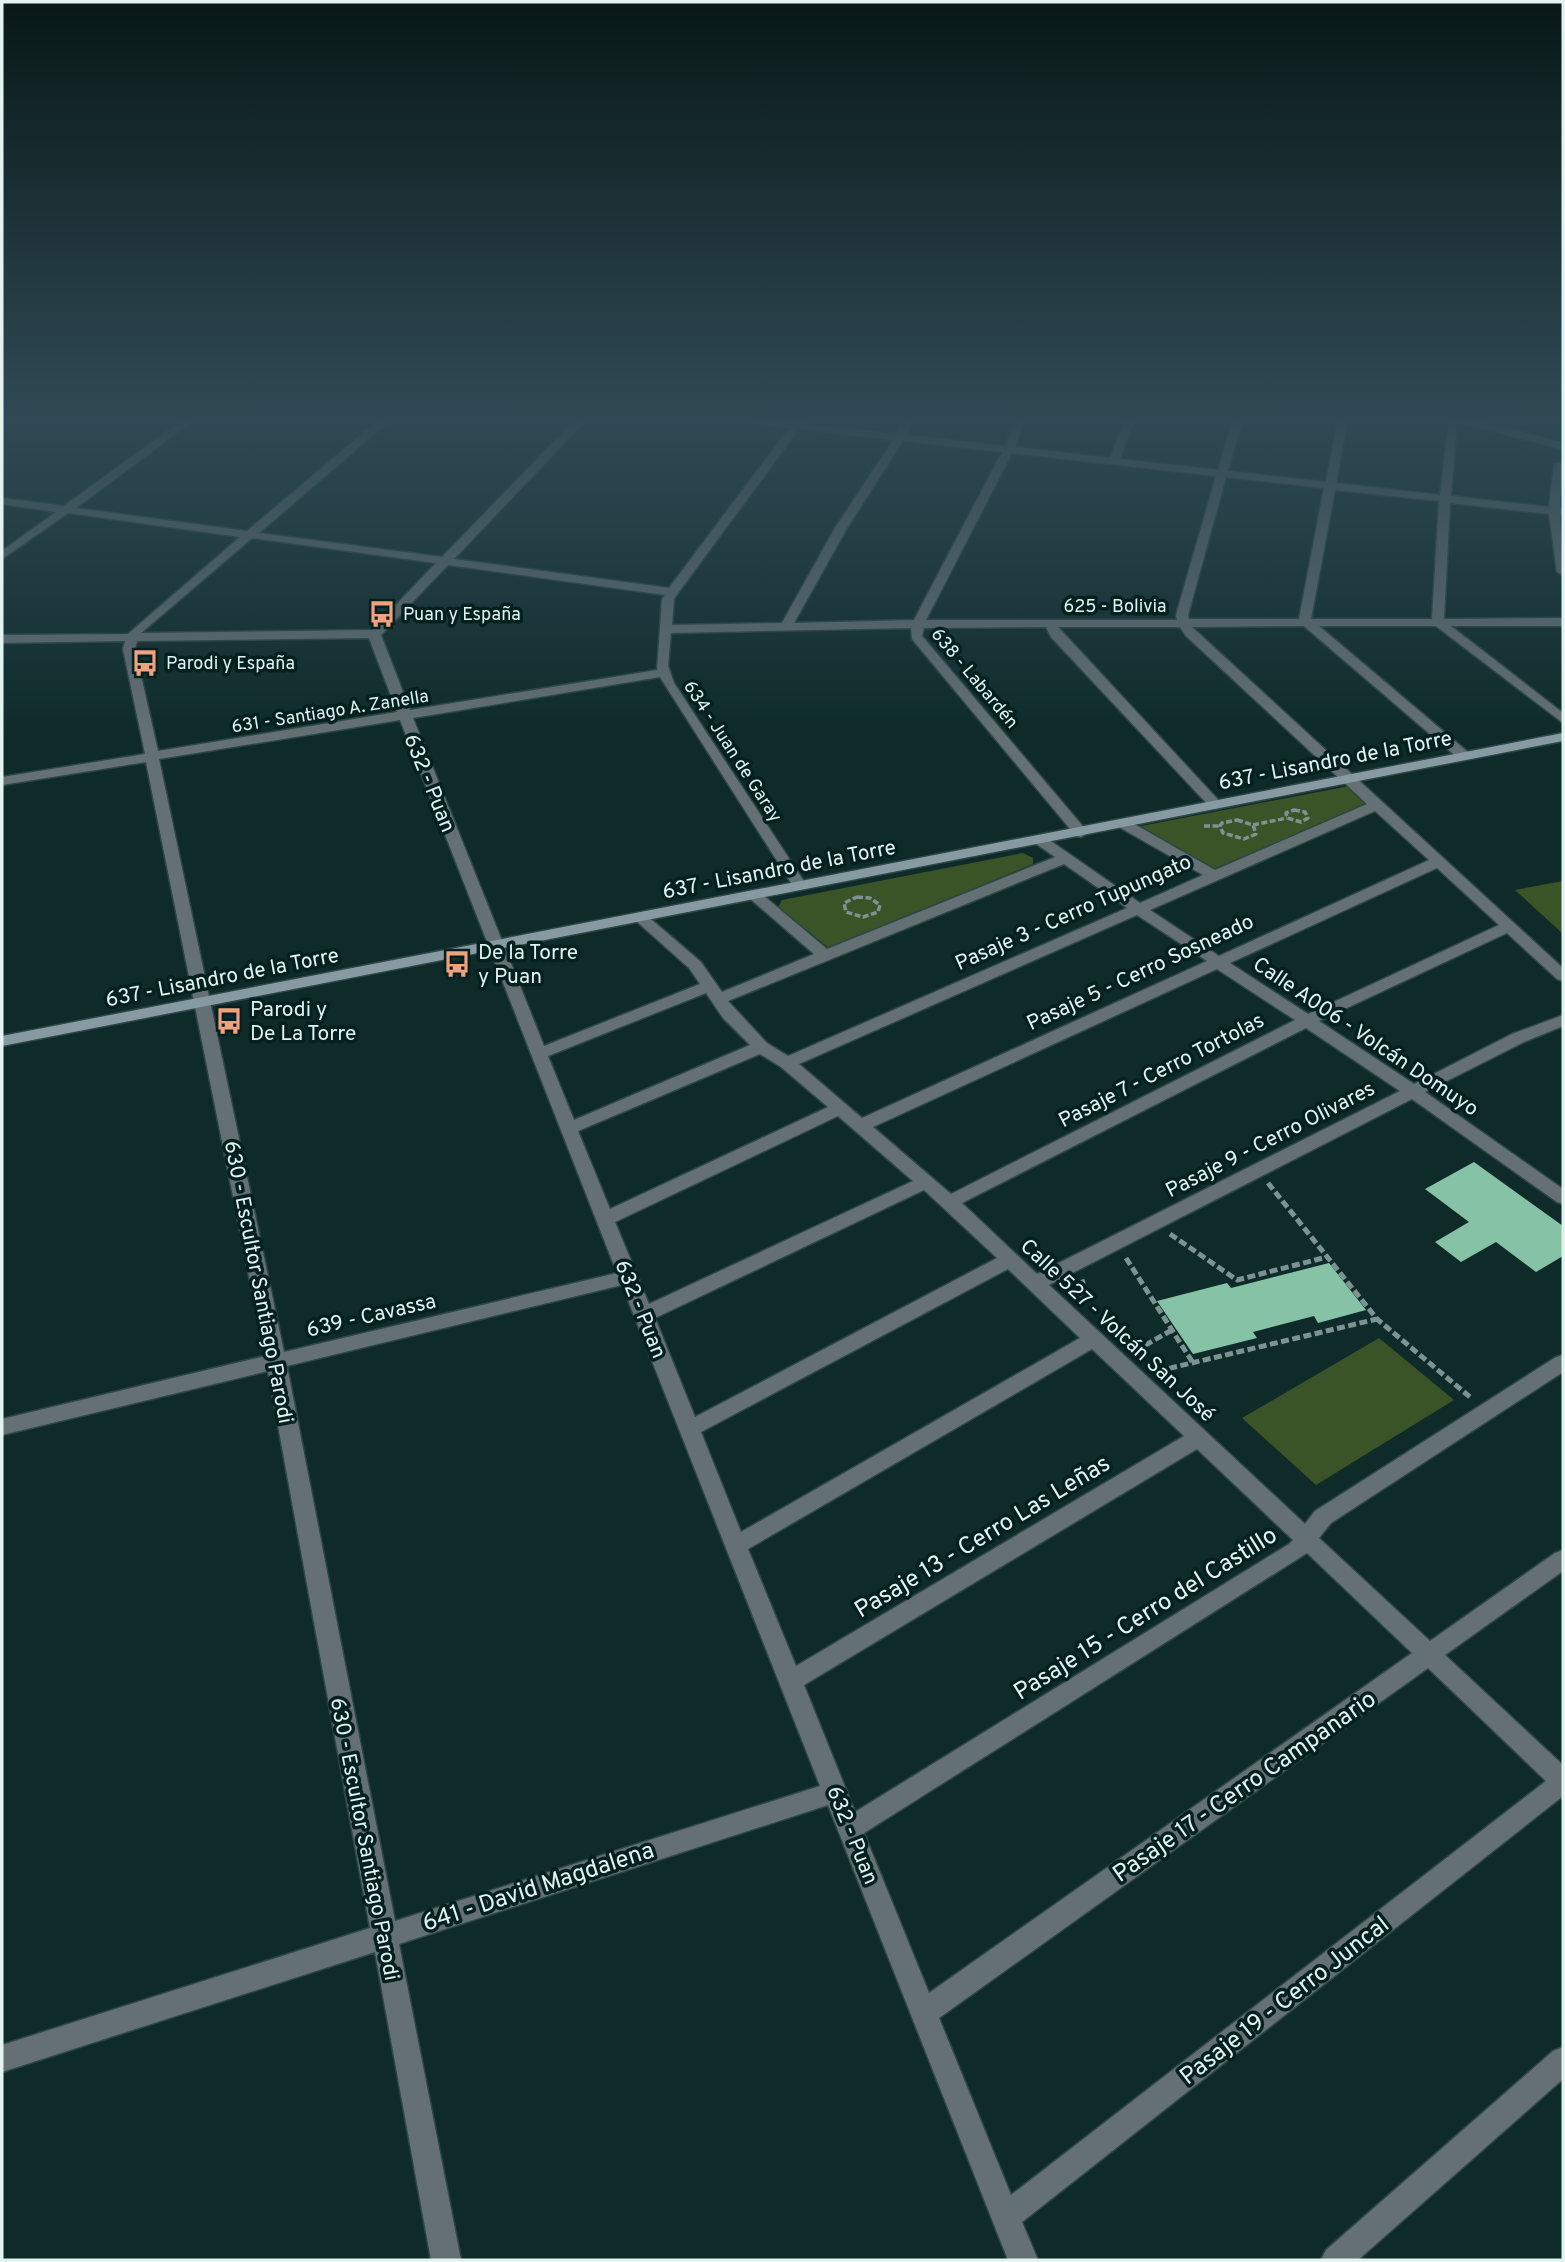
<svg xmlns="http://www.w3.org/2000/svg" width="1565" height="2262" viewBox="0 0 1565 2262" font-family="Overpass,sans-serif">
	<rect width="100%" height="100%" fill="#0e2b2a"/>
	<g fill="#3a5327">
		<path d="M1349,786L1367,805L1211,870L1136,827Z"/>
		<path d="M1023,853L1033,858V864L830,949L778,907L782,900Z"/>
		<path d="M1563,881V934L1515,890Z"/>
		<path d="M1379,1338L1454,1400L1316,1485L1242,1418Z"/>
	</g>
	<g fill="#86c3a6">
		<path d="M1474,1162L1563,1226V1256L1536,1272L1496,1242L1461,1262L1435,1242L1469,1222L1425,1189Z"/>
		<path d="M1329,1263L1366,1310L1318,1323L1314,1316L1253,1332L1257,1338L1193,1354L1157,1301L1227,1283L1231,1288Z"/>
	</g>
	<g fill="none" stroke-linecap="round" stroke-linejoin="round">
		<defs>
			<g id="street">
				<path d="M185,418H197L76,508L247,531L381,418H393L259,533L442,557L577,418H588L454,559L669,588L789,428L723,418L793,422L796,418H804L803,423L896,434L904,418H914L906,435L1005,446L1016,418H1026L1015,447L1110,458L1125,418H1135L1120,459L1218,470L1233,418H1243L1228,471L1326,482L1338,418H1348L1336,483L1440,495L1449,418H1473L1563,443L1561,449L1457,422L1451,496L1549,507L1554,464L1563,462L1560,502V508L1563,509V515H1560L1563,575L1557,572L1549,514L1450,503L1444,619L1563,618V626H1451L1563,713V723L1436,626H1319L1469,753L1471,756L1464,760L1459,759L1304,626L1192,627L1563,968V981L1557,979L1507,933L1319,1021L1414,1084L1512,1034L1563,1015V1026L1524,1042L1425,1092L1563,1189V1204L1557,1202L1412,1099L1049,1285L1305,1524L1315,1511L1556,1357L1563,1355V1372L1331,1523L1319,1538L1430,1641L1555,1553L1563,1550V1571L1445,1655L1563,1765V1796L1022,2222L1038,2260H1008L828,1805L399,1944L461,2260H431L375,1952L2,2072V2045L370,1928L268,1371L2,1435V1419L265,1356L146,762L2,785V777L145,754L123,649L125,641L2,643V635L128,634L240,537L68,513L2,559V551L56,512L2,504V498L64,506ZM799,429L893,440L835,528L782,623L672,625L674,599L678,593ZM903,441L1002,452L914,620L794,623L847,528ZM1012,453L1216,476L1176,615L1177,620H926ZM1226,477L1324,488L1299,619H1189L1188,615ZM1335,490L1439,501L1432,619H1311ZM252,538L436,563L372,630L141,633ZM448,565L665,595L662,599L657,670L410,710L381,635ZM1046,627L1051,637L1211,808L1216,809L1223,805L1058,627H1180L1186,636L1367,804L1215,870L1129,821H1119V827L1203,875L1140,903L1045,837H1035L1033,840L1035,843L1055,857L827,949L758,891H748L745,894L748,897L814,954L722,992L701,962L645,914H635L632,917L635,920L689,968L700,984L544,1046L413,718L660,677L793,886L800,890L807,886L674,683L668,666L671,633L911,628L912,639L1076,836L1081,837L1088,833L1086,830L922,636L924,628ZM369,638L397,712L158,751L135,649L137,641ZM400,720L617,1273L284,1352L159,759ZM1375,811L1429,860L1219,956L1150,910ZM1064,864L1127,908L788,1056L767,1043L728,1001ZM1437,868L1499,925L1308,1014L1230,963ZM1137,915L1207,961L862,1118L799,1064ZM1217,969L1295,1020L951,1194L873,1127ZM706,993L723,1018L750,1045L574,1120L548,1056ZM1306,1028L1400,1091L1037,1274L962,1203ZM760,1054L781,1067L828,1107L610,1209L578,1131ZM838,1116L913,1181L649,1304L615,1222ZM924,1190L997,1258L695,1417L655,1318ZM1008,1269L1080,1338L741,1532L701,1432ZM622,1285L820,1786L395,1921L287,1366ZM1092,1349L1184,1436L796,1666L748,1549ZM1197,1449L1293,1540L1289,1544L855,1812L804,1685ZM1307,1553L1412,1653L929,1993L864,1833ZM1428,1668L1546,1781L1011,2195L939,2018Z"/>
				<path d="M1563,2047V2079L1358,2260H1321L1326,2250L1553,2051Z"/>
			</g>
			<path id="secondary" d="M1563,733V741L2,1046V1036Z"/>
		</defs>
		<use href="#street" stroke="#2c4746" stroke-width="3"/>
		<use href="#secondary" stroke="#2c4746" stroke-width="3"/>
		<g stroke="#7d9392" stroke-width="3.5" stroke-dasharray="6 2.5" stroke-linecap="butt">
			<path d="M1294,810L1305,812L1308,818L1301,822L1287,818L1286,813Z"/>
			<path d="M1237,820L1253,825L1256,834L1244,839L1223,833L1220,826L1222,823Z"/>
			<path d="M1253,825L1287,818"/>
			<path d="M1204,826H1220"/>
			<path d="M857,897L870,898L880,905L878,912L863,917L846,912L844,903Z"/>
		</g>
		<g stroke="#7d9392" stroke-width="5" stroke-dasharray="8 3.5" stroke-linecap="butt">
			<path d="M1268,1183L1377,1319L1470,1397"/>
			<path d="M1170,1234L1237,1280L1327,1257"/>
			<path d="M1126,1258L1193,1363"/>
			<path d="M1082,1298V1282L1085,1281"/>
			<path d="M1135,1351L1172,1330"/>
			<path d="M1158,1371L1377,1319"/>
		</g>
		<use href="#street" fill="#647074" fill-rule="evenodd"/>
		<use href="#secondary" fill="#889aa1" fill-rule="evenodd"/>
	</g>
	<linearGradient id="sky" x2="0" y2="1"><stop stop-color="#081817"/><stop offset="0.57" stop-color="#304a55"/><stop offset="1" stop-color="#304a55" stop-opacity="0"/></linearGradient>
	<rect width="1565" height="735" fill="url(#sky)"/>
	<defs>
		<symbol id="bus-bare" viewBox="-9 -9 18 18"><path d="M-5-6H5V4H4V6H2V4H-2V6H-4V4H-5ZM-3.5-4V0h7V-4ZM-3.5 1.2v1.5H-2V1.2ZM2 1.2v1.5H3.5V1.2Z" fill="#f2a17e" stroke="#042120" stroke-width="2.5" paint-order="stroke"/></symbol>
	</defs>
	<g fill-rule="evenodd">
		<use href="#bus-bare" x="363" y="595" width="38" height="38"/>
		<use href="#bus-bare" x="126" y="644" width="38" height="38"/>
		<use href="#bus-bare" x="438" y="945" width="38" height="38"/>
		<use href="#bus-bare" x="210" y="1002" width="38" height="38"/>
	</g>
	<g text-anchor="middle" stroke-width="7" stroke-linejoin="round" paint-order="stroke">
		<g font-size="18" fill="#e3f3f2" stroke="#042120">
			<text x="1115" y="612">625 - Bolivia</text>
			<text transform="translate(975 678) rotate(50)" y="6">638 - Labardén</text>
			<text transform="translate(330 711) rotate(-9)" y="6">631 - Santiago A. Zanella</text>
			<text transform="translate(733 751) rotate(57)" y="6">634 - Juan de Garay</text>
		</g>
		<g font-size="18" fill="#e3f3f2" stroke="#042120" text-anchor="start">
			<text x="403" y="620">Puan y España</text>
			<text x="166" y="669">Parodi y España</text>
		</g>
		<g font-size="21" fill="#e3f3f2" stroke="#042120">
			<text transform="translate(1335 760) rotate(-11)" y="7">637 - Lisandro de la Torre</text>
			<text transform="translate(430 783) rotate(68)" y="7">632 - Puan</text>
			<text transform="translate(779 869) rotate(-11)" y="7">637 - Lisandro de la Torre</text>
			<text transform="translate(1073 912) rotate(-24)" y="7">Pasaje 3 - Cerro Tupungato</text>
			<text transform="translate(1140 972) rotate(-25)" y="7">Pasaje 5 - Cerro Sosneado</text>
			<text transform="translate(222 977) rotate(-11)" y="7">637 - Lisandro de la Torre</text>
			<text transform="translate(1366 1036) rotate(34)" y="7">Calle A006 - Volcán Domuyo</text>
			<text transform="translate(1161 1070) rotate(-27)" y="7">Pasaje 7 - Cerro Tortolas</text>
			<text transform="translate(1270 1139) rotate(-27)" y="7">Pasaje 9 - Cerro Olivares</text>
			<text transform="translate(259 1282) rotate(79)" y="7">630 - Escultor Santiago Parodi</text>
			<text transform="translate(641 1309) rotate(68)" y="7">632 - Puan</text>
			<text transform="translate(371 1315) rotate(-13)" y="7">639 - Cavassa</text>
			<text transform="translate(1118 1330) rotate(43)" y="7">Calle 527 - Volcán San José</text>
			<text transform="translate(853 1835) rotate(68)" y="7">632 - Puan</text>
			<text transform="translate(365 1839) rotate(79)" y="7">630 - Escultor Santiago Parodi</text>
		</g>
		<g font-size="21" fill="#e3f3f2" stroke="#042120" text-anchor="start">
			<text x="478" y="959">De la Torre<tspan x="478" dy="24">y Puan</tspan></text>
			<text x="250" y="1016">Parodi y<tspan x="250" dy="24">De La Torre</tspan></text>
		</g>
		<g font-size="24" fill="#e3f3f2" stroke="#042120">
			<text transform="translate(982 1536) rotate(-31)" y="8">Pasaje 13 - Cerro Las Leñas</text>
			<text transform="translate(1145 1613) rotate(-32)" y="8">Pasaje 15 - Cerro del Castillo</text>
			<text transform="translate(1244 1786) rotate(-35)" y="8">Pasaje 17 - Cerro Campanario</text>
			<text transform="translate(538 1886) rotate(-18)" y="8">641 - David Magdalena</text>
			<text transform="translate(1284 2000) rotate(-38)" y="8">Pasaje 19 - Cerro Juncal</text>
		</g>
	</g>
	<rect width="1565" height="2262" fill="none" stroke="#e3f3f2" stroke-width="7"/>
</svg>
